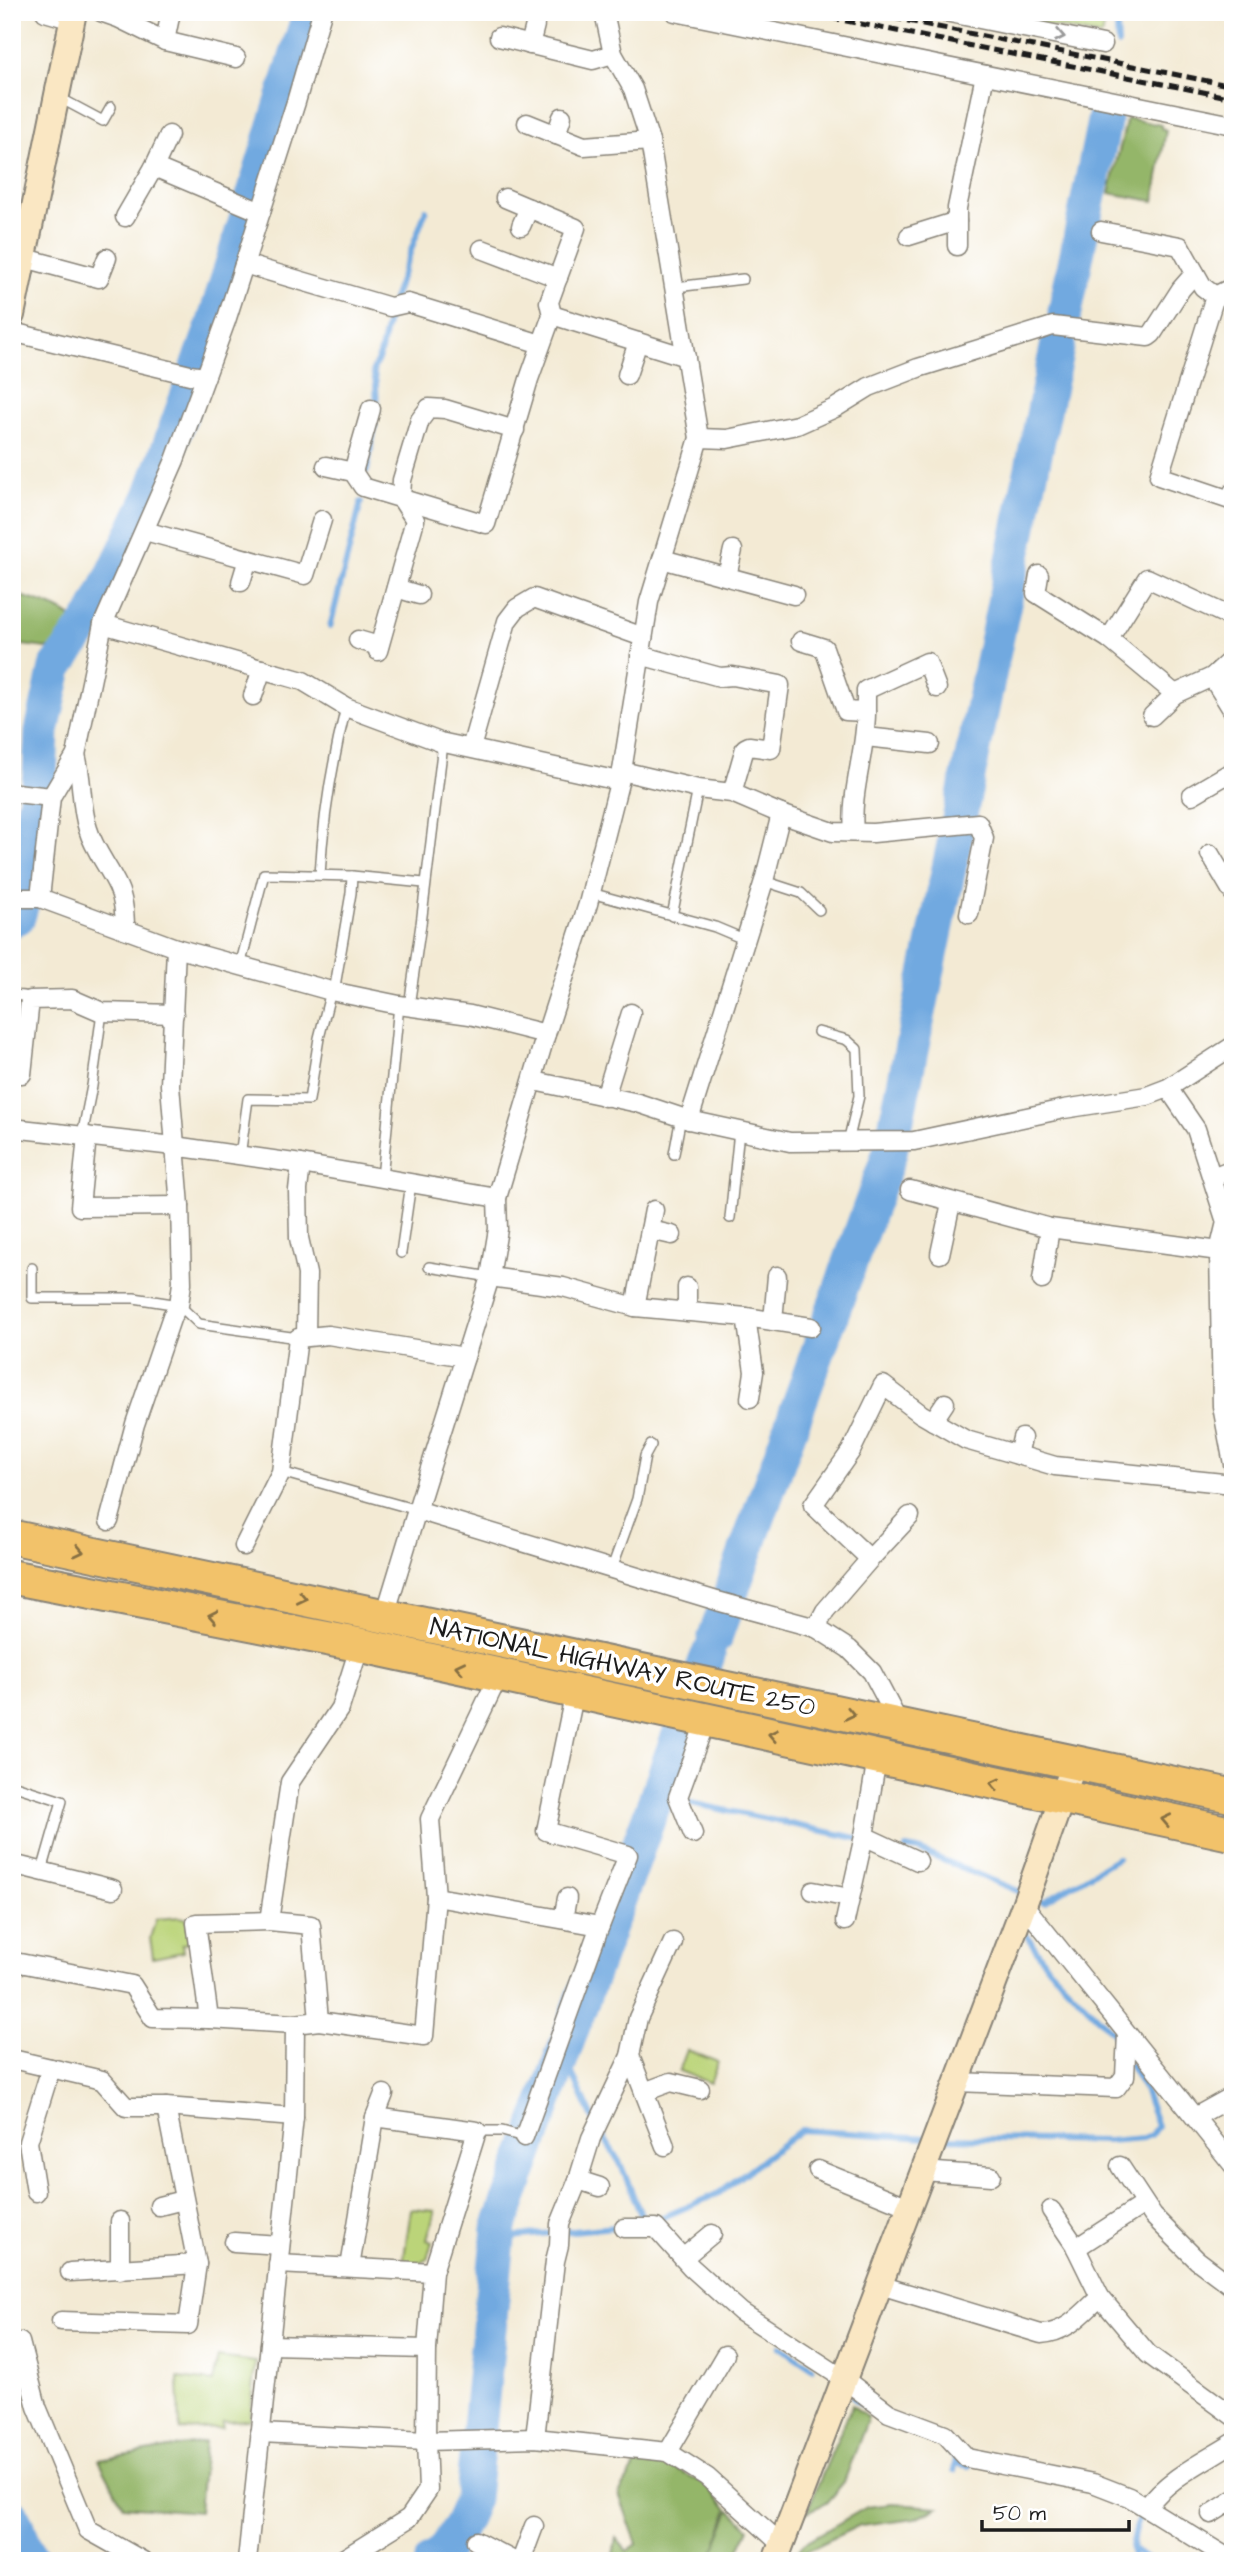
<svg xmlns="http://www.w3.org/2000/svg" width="1245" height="2573" viewBox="0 0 1245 2573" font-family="'Architects Daughter',sans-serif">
	<rect width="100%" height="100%" fill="#fff"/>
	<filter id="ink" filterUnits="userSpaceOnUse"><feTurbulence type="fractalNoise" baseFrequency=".0143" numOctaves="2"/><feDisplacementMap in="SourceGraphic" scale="14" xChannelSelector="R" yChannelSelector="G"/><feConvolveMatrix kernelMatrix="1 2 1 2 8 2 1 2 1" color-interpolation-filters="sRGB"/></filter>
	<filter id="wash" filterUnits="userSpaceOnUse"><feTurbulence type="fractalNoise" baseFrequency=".00686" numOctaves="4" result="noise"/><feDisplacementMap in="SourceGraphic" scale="28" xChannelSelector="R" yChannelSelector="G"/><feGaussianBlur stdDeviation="1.57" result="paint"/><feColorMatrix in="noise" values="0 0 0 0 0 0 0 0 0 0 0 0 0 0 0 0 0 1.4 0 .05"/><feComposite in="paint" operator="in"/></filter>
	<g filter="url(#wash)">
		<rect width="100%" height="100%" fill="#f3ead4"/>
		<g fill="#bbd479" stroke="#6c784a" stroke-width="2">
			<path d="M980,12H1104L1103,33L1101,36Z"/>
			<path d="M180,1917L187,1919L189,1943L182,1944L183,1952L153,1958L150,1938L156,1919Z"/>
			<path d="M687,2050L718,2062L710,2083L679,2071Z"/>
			<path d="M411,2209L435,2211L427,2240L432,2242L427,2259L416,2265L403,2264Z"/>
			<path d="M218,2357L256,2362L250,2420L223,2421L222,2428L180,2430L178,2378L213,2382Z"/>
		</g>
		<g fill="#94b669" stroke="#586942" stroke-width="2">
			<path d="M1127,118L1161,125V128L1166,130L1154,201L1109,193Z"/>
			<path d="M12,593C36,602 62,605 80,625L70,651L15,644L12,658Z"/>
			<path d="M852,2405L868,2418L844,2482L826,2503L806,2513Z"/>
			<path d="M205,2442L199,2512L123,2506L99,2460Z"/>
			<path d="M642,2455L658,2461L704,2483L728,2509L711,2561H612L616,2538L627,2551L637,2544L619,2494Z"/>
			<path d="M892,2504L938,2507L916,2518L860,2525L794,2557L804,2543L867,2507Z"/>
			<path d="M730,2510L749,2528L734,2561H713V2552Z"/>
		</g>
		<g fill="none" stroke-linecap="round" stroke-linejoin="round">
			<g stroke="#71a9e0" stroke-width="6">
				<path d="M1116,12L1118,44"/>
				<path d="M393,299L426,210"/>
				<path d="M377,411L376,384L373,370L380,355L389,315"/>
				<path d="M367,471L375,425"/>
				<path d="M330,627L361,502"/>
				<path d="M1232,1744L1233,1743"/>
				<path d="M658,1796L861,1839"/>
				<path d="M906,1848L918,1850L1023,1893"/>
				<path d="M1033,1897L1044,1902L1117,1858"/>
				<path d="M1027,1936L1048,1967L1113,2033L1120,2046"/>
				<path d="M562,2057L570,2069L594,2121"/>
				<path d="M599,2130L620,2163L641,2215L650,2225"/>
				<path d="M943,2138L1108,2141L1143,2138L1151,2135L1157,2126L1144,2089L1130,2065"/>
				<path d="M652,2222L719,2193L801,2130L928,2138"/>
				<path d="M780,2347L812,2368"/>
				<path d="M854,2398L885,2420"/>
				<path d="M947,2449L956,2459L954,2471"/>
				<path d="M955,2463L969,2466"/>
				<path d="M1132,2549L1149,2561"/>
				<path d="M451,2561L473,2531L485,2493L491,2374L499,2283L511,2237L624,2226"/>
				<path d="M1132,2561C1132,2544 1132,2522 1146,2511"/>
			</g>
			<g stroke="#71a9e0" stroke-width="35">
				<path d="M1065,312L1105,117"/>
				<path d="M12,920L18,917L26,889L32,820L40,776L42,731L56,668L94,614L151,496L213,326L310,12"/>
				<path d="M715,1637L890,1152L1058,343"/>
				<path d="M12,2515L29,2556L34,2561"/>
				<path d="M432,2561C452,2548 464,2519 472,2498L499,2229L708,1655"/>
			</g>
		</g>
	</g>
	<g filter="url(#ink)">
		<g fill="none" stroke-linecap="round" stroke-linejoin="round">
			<defs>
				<g id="lane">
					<path d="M58,97L103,121L111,107"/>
					<path d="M676,287L743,279"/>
					<path d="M320,875C323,818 332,763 346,707"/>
					<path d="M764,881L801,893L819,910"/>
					<path d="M591,893L715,927L746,940"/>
					<path d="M672,916L698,789"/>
					<path d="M240,966L264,874L352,876L424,883"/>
					<path d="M334,992L351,893L352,876"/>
					<path d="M12,995L24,996L30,1000"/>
					<path d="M409,1006L421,924L442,752L440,742"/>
					<path d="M818,1032L847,1040L857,1049L859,1096L848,1142"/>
					<path d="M82,1136L92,1086L102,1012"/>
					<path d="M674,1154L681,1117"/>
					<path d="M240,1156L248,1099L309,1100L319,1038L331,991"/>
					<path d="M382,1178L399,1005"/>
					<path d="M730,1218L739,1131"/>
					<path d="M401,1253L411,1183"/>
					<path d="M429,1267L490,1277"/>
					<path d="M32,1268V1298H134L179,1305L199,1324L298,1338"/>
					<path d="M281,1472L417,1510"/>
					<path d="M612,1568L637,1499L645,1456L651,1445"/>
					<path d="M12,1785L62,1801L42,1871"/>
					<path d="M477,2131H502L524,2137"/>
				</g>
				<g id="street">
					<path d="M45,12L73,20"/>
					<path d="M101,12L118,18L165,41L236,58"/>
					<path d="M604,12L613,54L633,89L650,141L699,438L649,602L622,771L588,904L546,1034L497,1198L498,1229L490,1277L417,1510L717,1601L816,1628L849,1649L872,1672L900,1725"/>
					<path d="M675,12L1233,125"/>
					<path d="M945,12L1103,44"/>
					<path d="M499,37L593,60L613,54"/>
					<path d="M165,41L171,12"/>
					<path d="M530,45L535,25"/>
					<path d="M527,123L584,146L650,141"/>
					<path d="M556,135L562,117"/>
					<path d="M154,167L261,212"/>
					<path d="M125,217L154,167L169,135"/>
					<path d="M521,226L529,208"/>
					<path d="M1101,231L1180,246L1203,287L1215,296"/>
					<path d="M909,236L957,221"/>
					<path d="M957,246V208L985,75"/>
					<path d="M482,249L558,278"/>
					<path d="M25,258L99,278L107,258"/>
					<path d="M244,264L390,307L408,303L541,344"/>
					<path d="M1233,287L1215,296L1159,476L1230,500L1233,492"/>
					<path d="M552,315L686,357"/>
					<path d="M12,332L190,375L205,377"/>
					<path d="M627,375L638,342"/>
					<path d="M699,438L727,439L797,425L835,408L869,387L918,368L1053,326L1148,337L1152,334L1181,289L1195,273"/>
					<path d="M326,466L353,472L363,487L486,524L529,379L552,315L549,302L576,228L505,198"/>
					<path d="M353,472L371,409"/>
					<path d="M145,531L305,575L322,520"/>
					<path d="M662,559L794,595"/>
					<path d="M1039,575L1036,593L1109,639L1175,694"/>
					<path d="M727,576L733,550"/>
					<path d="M241,582L248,559"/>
					<path d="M396,588L419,595"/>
					<path d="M103,624L303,681L346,707L440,742L619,781"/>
					<path d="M1109,639L1147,578L1233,618"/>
					<path d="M358,640L379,646"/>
					<path d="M801,641L824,648L846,711L866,712C866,753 850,791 854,832"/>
					<path d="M378,651L415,520L401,498L402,480L420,420L429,408L445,409L515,430"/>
					<path d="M640,655L720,677L733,676L780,685L771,749L749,746L745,748L732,793"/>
					<path d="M1212,677L1233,711"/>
					<path d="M253,696L262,669"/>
					<path d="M866,712V690L927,662L937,688"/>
					<path d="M1152,716L1175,694L1212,677L1233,658"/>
					<path d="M866,737L930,744"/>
					<path d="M471,748L507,621L517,608L534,598L643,637"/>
					<path d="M76,755C83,780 80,805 88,829C94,850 109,867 118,887C124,900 125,915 125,929"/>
					<path d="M622,771L698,789L732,793L781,814L833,832L873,833L978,823L984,838L969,914"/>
					<path d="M16,793L51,797"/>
					<path d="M1192,795L1233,771"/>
					<path d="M1210,854L1233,893"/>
					<path d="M12,898H40L176,948L331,991L399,1005L470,1015L546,1034"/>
					<path d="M40,898L51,797L76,755L103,624L175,460L226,321L296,102L322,12"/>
					<path d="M12,1073L22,1074L30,1000L72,999L102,1012L174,1014"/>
					<path d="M534,1081L638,1103L689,1120L790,1142L914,1141L1064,1109L1147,1096L1168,1088L1233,1046"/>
					<path d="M1168,1088L1196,1129L1226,1222L1219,1251L1222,1406L1233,1464"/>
					<path d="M605,1097L631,1013"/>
					<path d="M689,1120L764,881L781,814"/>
					<path d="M12,1128L174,1146L301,1164L497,1198"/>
					<path d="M87,1136L80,1207L180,1206"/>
					<path d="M301,1164L298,1190L299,1238L307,1274L306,1335"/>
					<path d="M1212,1177L1233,1169"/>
					<path d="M910,1190L1050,1228L1219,1251"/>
					<path d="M650,1230L672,1235"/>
					<path d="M940,1254L951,1203"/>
					<path d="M490,1277L563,1287L635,1307L746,1317L811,1327"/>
					<path d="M1042,1280L1050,1228"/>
					<path d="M687,1287V1312"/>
					<path d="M635,1307L654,1210"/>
					<path d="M746,1317L754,1372L750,1398"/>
					<path d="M773,1321L777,1276"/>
					<path d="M933,1421L945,1403"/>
					<path d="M1018,1455L1022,1438"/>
					<path d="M910,1516L870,1559L813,1505L851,1451L883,1385L921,1414L966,1440L1018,1455L1055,1466L1233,1484"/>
					<path d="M109,1521L135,1424L172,1316L179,1305L182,1283L180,1206L170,1085L176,948"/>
					<path d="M244,1546L281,1472L298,1338L328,1335L465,1357"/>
					<path d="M385,1615L417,1510"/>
					<path d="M816,1628L825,1611L870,1559"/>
					<path d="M499,1675L430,1819L436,1897L600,1926"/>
					<path d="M877,1758L864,1836L918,1861"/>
					<path d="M693,1834L678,1797L706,1720"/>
					<path d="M12,1864L113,1889"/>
					<path d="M813,1891L850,1898"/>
					<path d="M1024,1905L1233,2165"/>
					<path d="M563,1919L567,1898"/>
					<path d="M269,1921L196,1923L209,2019L295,2024L319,2021L424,2036L436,1897"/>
					<path d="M845,1921L864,1836"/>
					<path d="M20,1963L132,1985L153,2018L209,2019"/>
					<path d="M319,2021L311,1925L269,1921L290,1782L340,1708L360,1645"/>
					<path d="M630,2056L665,2146"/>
					<path d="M12,2059L102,2080L126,2107H166L294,2117"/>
					<path d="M956,2082L1116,2088L1125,2076L1127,2034"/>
					<path d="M644,2092L671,2082L700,2089"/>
					<path d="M375,2117L384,2094"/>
					<path d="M1195,2117L1233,2096"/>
					<path d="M524,2137L598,1931L628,1855L546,1831L575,1691"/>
					<path d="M1120,2166L1153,2216L1197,2260L1233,2287"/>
					<path d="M818,2170L909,2207"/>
					<path d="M923,2171L991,2176"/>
					<path d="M578,2180L600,2187"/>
					<path d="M36,2192L28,2142L51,2068"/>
					<path d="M159,2206L183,2200"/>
					<path d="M120,2221V2270"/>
					<path d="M624,2228H656L691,2267L741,2312L844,2379L889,2413L945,2434L967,2458L1093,2483L1129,2497L1233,2561"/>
					<path d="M234,2242L280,2245"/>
					<path d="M1076,2248L1144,2204"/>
					<path d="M683,2258L712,2234"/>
					<path d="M278,2264L433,2272"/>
					<path d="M70,2272L197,2264"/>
					<path d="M880,2285L1041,2334C1067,2333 1083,2313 1100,2297L1074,2244L1051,2210"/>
					<path d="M1100,2297L1148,2354L1233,2416"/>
					<path d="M61,2321L188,2325L197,2264L166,2107"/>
					<path d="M20,2342L37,2407L88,2530L143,2561"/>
					<path d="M270,2345L427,2349"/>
					<path d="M260,2433L426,2441L535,2438L668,2452L707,2477L781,2544"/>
					<path d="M535,2438L555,2261L559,2245L560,2224L578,2180L591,2138L630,2056L638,2018L673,1942"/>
					<path d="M668,2452L725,2355"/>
					<path d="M1147,2507C1168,2478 1203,2462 1233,2443"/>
					<path d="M1211,2514L1233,2500"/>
					<path d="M476,2541L514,2561"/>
					<path d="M247,2561L294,2117L295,2024"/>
					<path d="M340,2561L409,2518L428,2490L426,2441L427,2349L433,2272L477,2131L375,2117L350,2267"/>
					<path d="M521,2561L534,2526"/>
				</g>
				<g id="secondary">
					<path d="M12,315L74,12"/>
					<path d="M775,2561L1024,1905L1075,1761"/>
				</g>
				<g id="highway">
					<path d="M12,1537L1233,1796"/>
					<path d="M12,1577L360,1645L1233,1834"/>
				</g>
			</defs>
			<use href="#lane" stroke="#888378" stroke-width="12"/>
			<use href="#street" stroke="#888378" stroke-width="21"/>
			<use href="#secondary" stroke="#888378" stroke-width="28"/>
			<use href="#highway" stroke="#888378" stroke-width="37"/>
			<use href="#lane" stroke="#fff" stroke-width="9"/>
			<use href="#street" stroke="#fff" stroke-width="18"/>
			<use href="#secondary" stroke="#fae7c3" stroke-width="24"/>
			<use href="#highway" stroke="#f2c26a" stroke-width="33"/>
			<g stroke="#1c1c1c" stroke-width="5" stroke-dasharray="10 5" stroke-linecap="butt">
				<path d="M801,12L1233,98"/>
				<path d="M863,12L1233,86"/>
			</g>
		</g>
		<defs><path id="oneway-chevron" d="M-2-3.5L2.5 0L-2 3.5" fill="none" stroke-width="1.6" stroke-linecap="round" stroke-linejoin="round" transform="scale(1.75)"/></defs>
		<use stroke="#999" href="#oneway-chevron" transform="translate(1060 36) rotate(11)"/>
		<g stroke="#876f43">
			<use href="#oneway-chevron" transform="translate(79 1551) rotate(12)"/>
			<use href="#oneway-chevron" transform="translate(302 1598) rotate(12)"/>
			<use href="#oneway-chevron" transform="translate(213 1616) rotate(-169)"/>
			<use href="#oneway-chevron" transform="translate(460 1667) rotate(-168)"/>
			<use href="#oneway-chevron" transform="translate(850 1714) rotate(12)"/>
			<use href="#oneway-chevron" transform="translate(773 1735) rotate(-168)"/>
			<use href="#oneway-chevron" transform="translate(995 1784) rotate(-168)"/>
			<use href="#oneway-chevron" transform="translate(1166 1820) rotate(-168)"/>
		</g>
	</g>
	<g text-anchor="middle" stroke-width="7" stroke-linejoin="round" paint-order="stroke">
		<g font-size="26" fill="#1c1c1c" stroke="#fff">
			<text transform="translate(623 1666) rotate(12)" y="9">NATIONAL HIGHWAY ROUTE 250</text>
		</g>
	</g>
	<rect width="1245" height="2573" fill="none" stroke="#fff" stroke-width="42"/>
	<path d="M982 2520v10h147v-10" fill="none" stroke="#1c1c1c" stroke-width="3.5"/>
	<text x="993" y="2520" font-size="21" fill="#1c1c1c" stroke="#ffffff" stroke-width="5" paint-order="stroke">50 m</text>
</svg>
